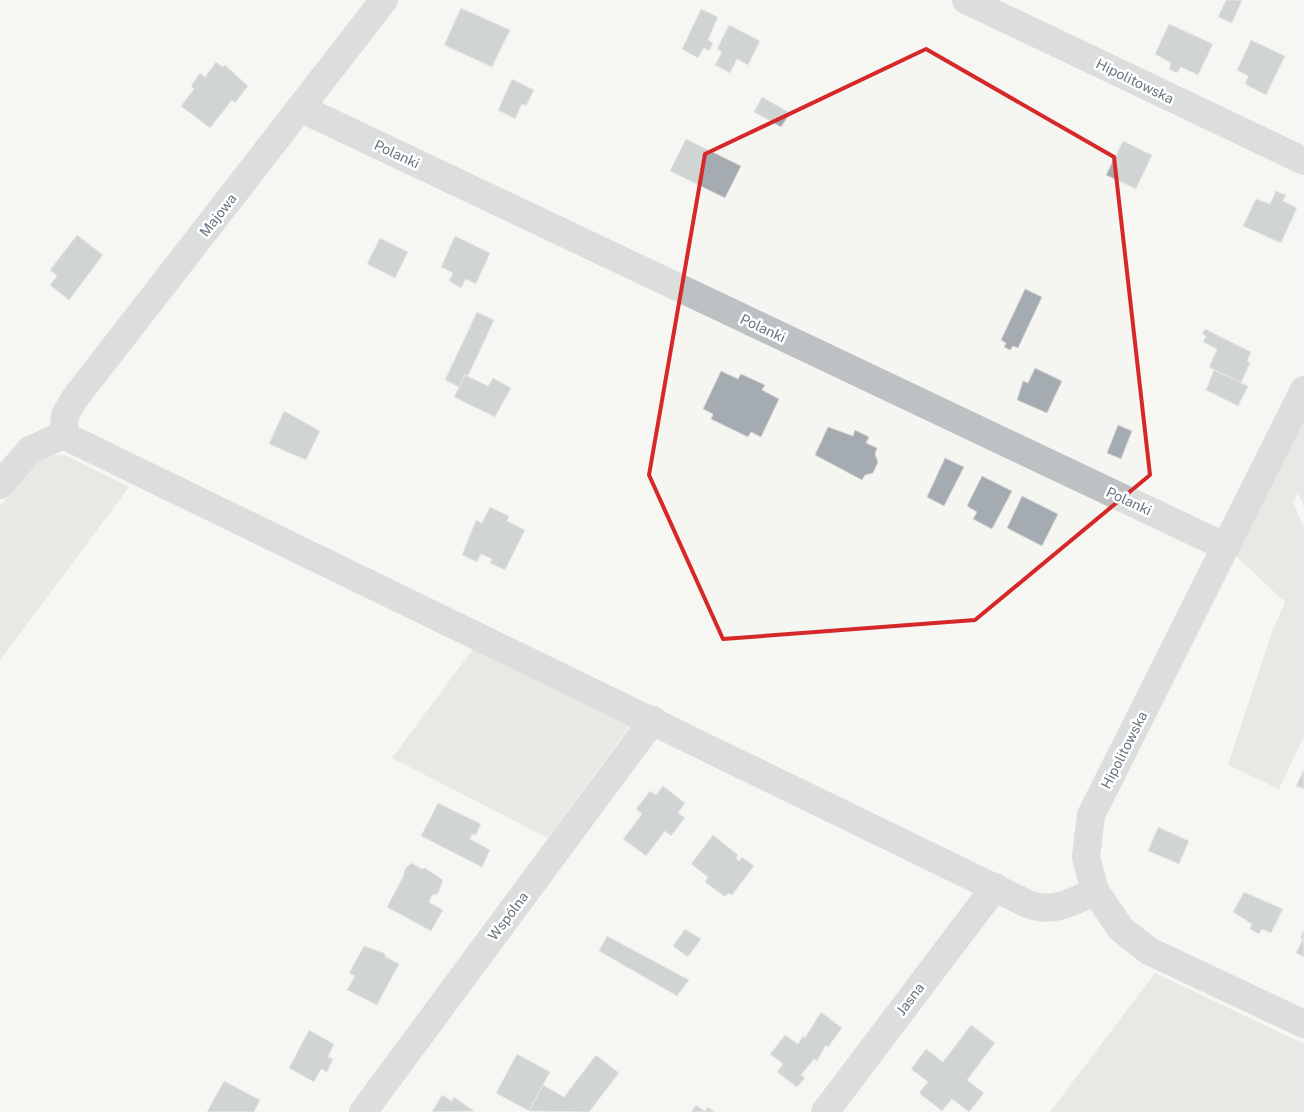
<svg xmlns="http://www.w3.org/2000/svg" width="1304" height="1112" viewBox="0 0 1304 1112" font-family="'Public Sans',sans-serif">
	<rect width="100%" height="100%" fill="#f5f5f2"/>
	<g fill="#d5dad2">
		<path d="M1304,415V506L1298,493L1293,502L1304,528V736L1279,789L1228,765L1272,632L1285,602L1235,555Z"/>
		<path d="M53,454L67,456L129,487L0,660V506L38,459Z"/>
		<path d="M473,649L631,724L548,838L392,758Z"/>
		<path d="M1155,973L1304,1044V1112H1050Z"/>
	</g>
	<g fill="#a5acb1" stroke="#d7d6d5">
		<path d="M1226,0H1242L1232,23L1218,17Z"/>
		<path d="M461,8L510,30L492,67L444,45Z"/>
		<path d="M701,9L718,17L708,40L713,43L709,51L704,48L698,58L682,49Z"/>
		<path d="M1169,24L1213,44L1198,75L1181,67L1177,73L1169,69L1171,63L1155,54Z"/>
		<path d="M729,25L760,41L748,65L737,59L730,73L715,65L722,52L717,49Z"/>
		<path d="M1251,40L1285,56L1266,95L1245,84L1248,76L1237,70Z"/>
		<path d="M216,62L223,67L225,65L248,86L235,103L232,100L210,128L181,106L194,89L191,86L200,73L205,77Z"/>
		<path d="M512,79L534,90L526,106L522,104L515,119L498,110Z"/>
		<path d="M762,97L790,113L781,127L754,112Z"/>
		<path d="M686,139L741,166L725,198L670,171Z"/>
		<path d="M1123,141L1152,155L1136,189L1106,175Z"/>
		<path d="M1276,191L1286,195L1283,201L1297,208L1281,243L1243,226L1256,199L1270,204Z"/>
		<path d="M77,235L103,255L69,300L50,285L57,276L50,270Z"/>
		<path d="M455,236L490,253L476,284L466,279L461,288L449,281L453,273L441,267Z"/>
		<path d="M380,238L408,252L395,278L367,264Z"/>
		<path d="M1025,289L1042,297L1018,348L1013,346L1010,350L1004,347L1006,343L1001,340Z"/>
		<path d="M477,312L494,320L468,376L465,375L459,387L445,380Z"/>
		<path d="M1205,329L1251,352L1247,361L1250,363L1241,383L1209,367L1217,349L1203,342L1206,336L1202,334Z"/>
		<path d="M1035,368L1062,381L1047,413L1017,400L1023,381L1028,383Z"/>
		<path d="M1214,370L1248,386L1238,406L1206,390Z"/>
		<path d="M721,371L738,379L741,374L765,385L762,390L779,399L761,437L751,432L748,437L711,419L713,414L703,409Z"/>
		<path d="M465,375L488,386L493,378L511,388L495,417L454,397Z"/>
		<path d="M284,411L320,431L306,460L269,444Z"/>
		<path d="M1118,425L1132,431L1121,459L1107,453Z"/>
		<path d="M828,427L853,436L855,430L869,437L866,443L877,448L875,454L878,462L873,473L865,475L862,480L815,455Z"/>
		<path d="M945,458L964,467L944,506L927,497Z"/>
		<path d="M982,476L1012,491L992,529L973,519L977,512L967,506Z"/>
		<path d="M1022,496L1058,514L1042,546L1007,528Z"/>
		<path d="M490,507L509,516L507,521L525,530L505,570L490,563L492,559L481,554L477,562L462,555L476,520L482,523Z"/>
		<path d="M1304,769V789L1296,786Z"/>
		<path d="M663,786L685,803L678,813L685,818L671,836L665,831L646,856L623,839L642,814L636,809L650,791L656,795Z"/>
		<path d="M438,803L481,824L476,835L472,834L470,839L490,850L482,867L421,836Z"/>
		<path d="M1158,827L1189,841L1179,864L1148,851Z"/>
		<path d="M713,835L738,855L736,858L739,861L742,857L754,866L732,895L728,893L725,897L705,882L708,877L691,864Z"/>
		<path d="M411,863L422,869L425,868L443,880L438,894L432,895L429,902L443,910L431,931L387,907L403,877L405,869Z"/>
		<path d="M1244,892L1283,909L1271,933L1262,929L1259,934L1250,929L1252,924L1233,912Z"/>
		<path d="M685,929L701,939L688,957L673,946Z"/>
		<path d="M1304,930V957L1296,953L1303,939L1300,938Z"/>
		<path d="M607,936L689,980L677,996L599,951Z"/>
		<path d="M364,946L384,953L386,957L399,964L377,1005L347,990L355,976L349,973Z"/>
		<path d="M821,1012L842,1028L828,1047L826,1045L817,1061L814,1059L801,1075L805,1078L797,1087L777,1072L783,1064L770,1054L785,1035L798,1044L803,1036L805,1038Z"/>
		<path d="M971,1025L995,1043L967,1080L984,1093L969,1112L952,1099L942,1111L919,1093L928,1082L911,1069L926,1049L943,1062Z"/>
		<path d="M309,1030L334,1044L328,1057L333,1059L327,1072L321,1069L314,1082L289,1068Z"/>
		<path d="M517,1054L550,1072L529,1111L496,1093Z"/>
		<path d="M596,1055L619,1073L589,1112L529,1111L543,1085L564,1097Z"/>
		<path d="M224,1081L260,1100L254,1112H207Z"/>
		<path d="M442,1095L452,1101L454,1097L474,1111L432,1112Z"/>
		<path d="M696,1105L705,1111L708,1107L715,1112H691Z"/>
	</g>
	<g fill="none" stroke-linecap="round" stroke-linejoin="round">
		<g stroke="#bdc1c4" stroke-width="28">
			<path d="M966,0L1304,161"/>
			<path d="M300,108L1226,547"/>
			<path d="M1304,390L1091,815L1086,857L1095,891L1121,929L1149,951L1304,1024"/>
			<path d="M63,435L1028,904C1052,914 1073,902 1095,891"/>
			<path d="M63,435L65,415L75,398L384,0"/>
			<path d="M0,485L30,450L63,435"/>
			<path d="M363,1112L653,720"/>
			<path d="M825,1112L995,887"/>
		</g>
	</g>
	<path d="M0 0H1304V1112H0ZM926,49L1114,157L1150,475L975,620L723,639L649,475L705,154Z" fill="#f5f5f2" fill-opacity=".55" fill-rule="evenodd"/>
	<path fill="none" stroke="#d62828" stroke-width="4" stroke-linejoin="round" d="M926,49L1114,157L1150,475L975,620L723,639L649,475L705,154Z"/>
	<g text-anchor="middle" stroke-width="5" stroke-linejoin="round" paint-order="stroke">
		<g font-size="14" fill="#677680" stroke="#fff">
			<text transform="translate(1135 81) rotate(26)" y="5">Hipolitowska</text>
			<text transform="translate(397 154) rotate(25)" y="5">Polanki</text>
			<text transform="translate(218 215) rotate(-52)" y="5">Majowa</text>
			<text transform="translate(763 328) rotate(25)" y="5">Polanki</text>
			<text transform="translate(1129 501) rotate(25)" y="5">Polanki</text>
			<text transform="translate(1124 750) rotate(-63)" y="5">Hipolitowska</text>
			<text transform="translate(508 916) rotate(-53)" y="5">Wspólna</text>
			<text transform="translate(910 999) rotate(-53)" y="5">Jasna</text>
		</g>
	</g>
</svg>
